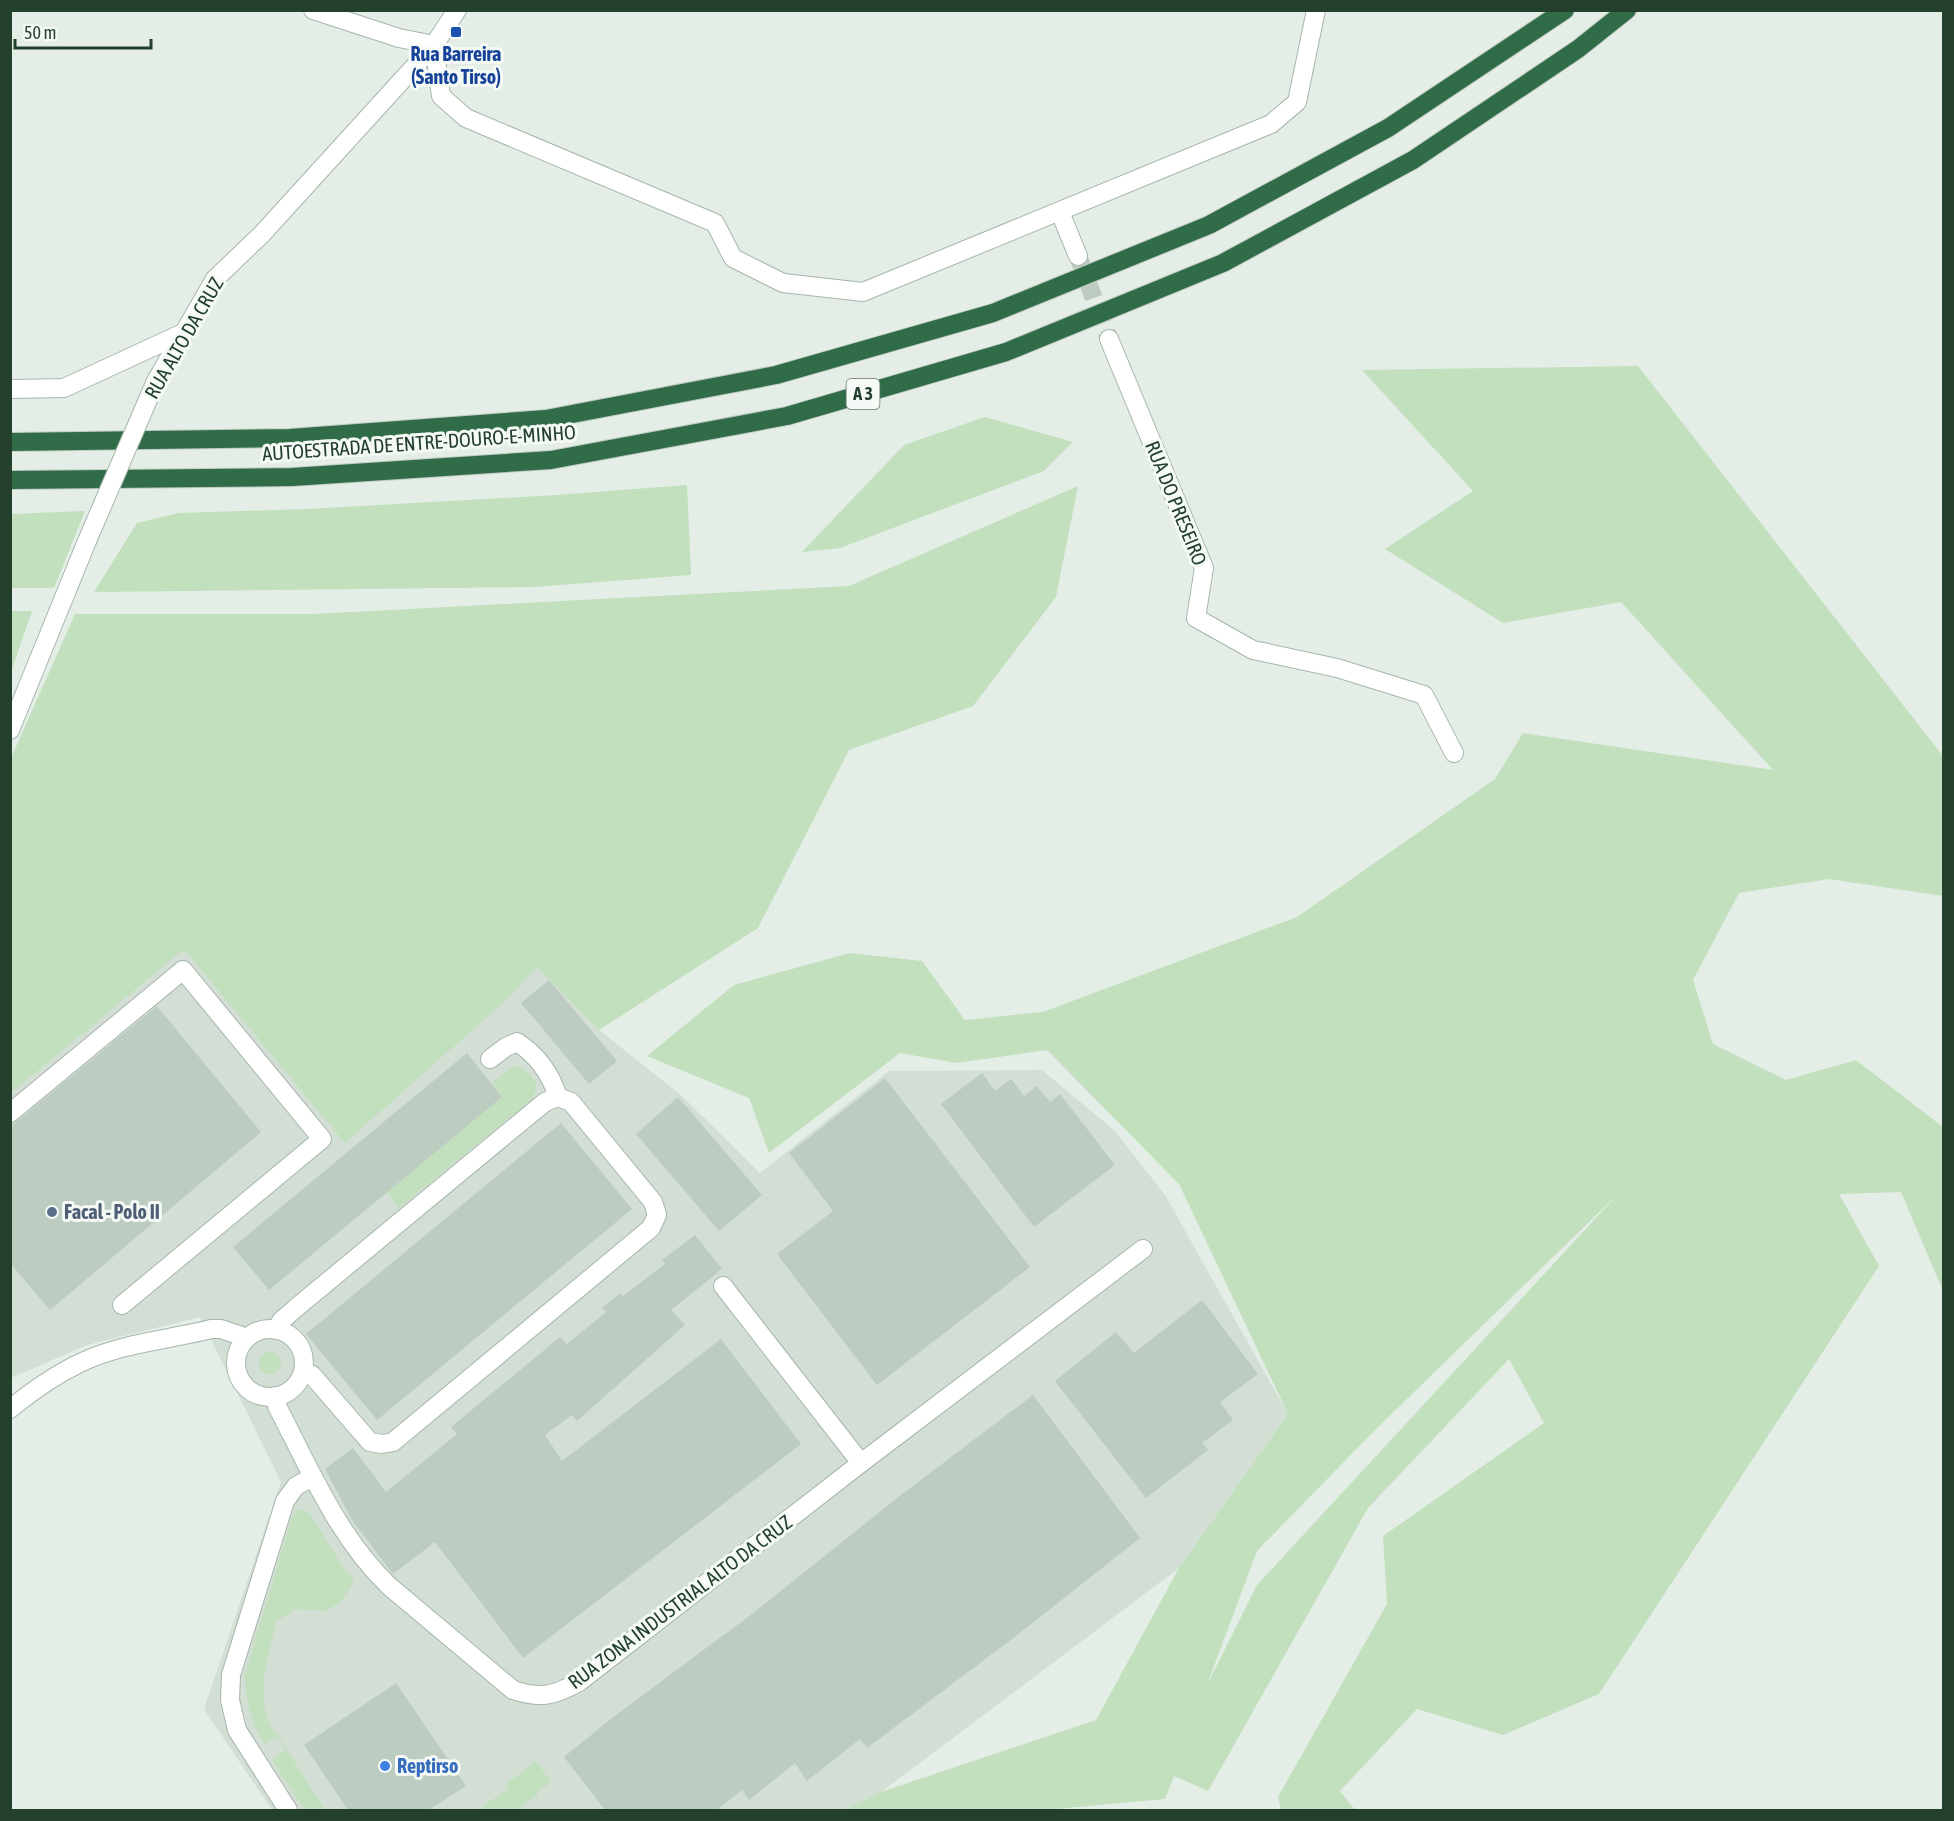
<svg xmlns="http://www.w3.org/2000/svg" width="1954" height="1821" viewBox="0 0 1954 1821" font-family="'Asap Condensed',sans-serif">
	<rect width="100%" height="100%" fill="#e4eee6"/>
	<path fill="#d3ded4" d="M282,653L599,1030L682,1096L760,1173L889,1071L1042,1070L1114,1130L1165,1195L1288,1414L1179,1568L881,1792L844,1810H272L204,1709L281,1482L200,1317L87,1345L11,1378V758Z"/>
	<g fill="#c2dfbe" fill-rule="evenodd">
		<path d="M1638,366L1943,756V896L1829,879L1739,893L1693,980L1713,1044L1786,1080L1856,1060L1943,1127V1291L1901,1192L1839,1194L1879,1266L1599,1694L1503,1735L1417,1709L1340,1791L1355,1810H1281L1278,1797L1387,1604L1383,1536L1544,1423L1509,1359L1368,1508L1208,1791L1174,1776L1165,1799L1045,1810H844L881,1792L1096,1720L1179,1568L1288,1414L1179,1184L1047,1050L956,1063L900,1053L769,1153L749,1098L647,1056L734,985L850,953L922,961L965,1020L1043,1012L1297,917L1495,779L1523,733L1773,770L1621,602L1503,623L1385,549L1473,491L1362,370ZM1618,1194L1257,1585L1207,1685L1257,1551L1375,1430Z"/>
		<path d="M985,417L1073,442L1044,471L840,548L802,552L904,445Z"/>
		<path d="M687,485L691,575L534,587L94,592L137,523L179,513L308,509L556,495Z"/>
		<path d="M1078,486L1056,597L973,706L849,750L758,928L599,1030L537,967L505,1001L345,1143L184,949L11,1093V758L75,614H313L849,586Z"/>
		<path d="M85,511L54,588H11V514Z"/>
		<path d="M11,611H32L11,672L10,611Z"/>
		<path d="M514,1066C528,1069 533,1075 537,1088L532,1099L399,1208L387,1192L502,1097L492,1083Z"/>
		<circle cx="270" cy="1363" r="11"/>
		<path d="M297,1510H305L310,1514L345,1570L354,1580L349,1590L339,1603L326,1611L295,1609L277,1621C268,1654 251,1707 278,1736L325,1810H305L272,1760L286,1750L277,1737L264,1744C251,1721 245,1700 245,1674L292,1517Z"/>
		<path d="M536,1761L551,1782L537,1792L538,1795L521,1806L523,1810H478L509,1788L506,1784Z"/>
	</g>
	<g fill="#bdccc0">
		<path d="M549,980L617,1061L589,1084L521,1003Z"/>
		<path d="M157,1006L261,1132L50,1310L10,1263V1127Z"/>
		<path d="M467,1053L502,1097L269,1290L233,1247Z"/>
		<path d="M982,1073L995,1091L1011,1079L1024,1096L1037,1086L1050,1102L1060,1094L1115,1165L1034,1227L941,1104Z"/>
		<path d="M885,1078L1030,1267L877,1385L777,1254L833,1211L789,1153Z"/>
		<path d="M678,1097L762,1195L719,1231L636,1134Z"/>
		<path d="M561,1123L632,1209L377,1420L306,1334Z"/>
		<path d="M695,1235L722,1269L671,1310L685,1325L577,1421L572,1415L545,1435L562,1461L721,1339L801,1444L523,1658L435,1542L393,1574L352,1520L325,1469L353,1448L386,1492L457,1434L451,1427L560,1337L567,1344L606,1312L602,1308L620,1293L623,1296L665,1264L662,1260Z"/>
		<path d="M1202,1300L1258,1374L1220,1402L1233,1420L1202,1443L1208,1450L1146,1498L1055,1381L1116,1332L1134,1353Z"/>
		<path d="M1033,1395L1140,1538L1016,1636L867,1748L860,1739L807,1781L795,1763L749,1800L742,1790L717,1810H605L564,1757L612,1718L752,1614L901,1495Z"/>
		<path d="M396,1683L466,1786L429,1810H348L304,1745Z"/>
	</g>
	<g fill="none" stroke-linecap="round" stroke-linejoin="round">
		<path stroke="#bdcbc1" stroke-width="18" stroke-dasharray="18 9" stroke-linecap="butt" d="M1078,256L1109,339"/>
		<defs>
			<g id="minor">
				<path d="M313,10L399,38L434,45"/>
				<path d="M434,45L441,96L466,118L715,223L733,258L783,283L863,292L1271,124L1297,102L1316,10"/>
				<path d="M1060,212L1078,256"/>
				<path d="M1109,339L1204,568L1196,618L1253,650L1337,668L1424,695L1454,753"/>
				<path d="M156,381L215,279L262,234L434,45L457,10"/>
				<path d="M10,389L64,388L183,333"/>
				<path d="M10,730L87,541"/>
				<path d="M490,1059L506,1047L517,1042C537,1055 551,1075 558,1097"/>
				<path d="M10,1113L183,970L322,1139L122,1305"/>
				<path d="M723,1286L861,1463"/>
				<circle cx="270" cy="1363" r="34"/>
				<path d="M277,1330L281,1321L297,1307L545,1102L558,1097L571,1102L653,1202L657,1215L651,1228L393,1442L382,1444L370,1442L312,1375L303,1371"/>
				<path d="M275,1396L277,1406C309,1468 338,1537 389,1586L513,1690C541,1699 553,1696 579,1682L861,1463L1143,1249"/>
				<path d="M10,1409C32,1391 55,1375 80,1363C121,1343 168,1340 211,1329H221L247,1338"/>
				<path d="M288,1810L237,1730L230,1700L231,1675L285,1501L296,1486L313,1477"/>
			</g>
			<g id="highway">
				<path d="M10,442L290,438L546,419L776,375L993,313L1209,225L1388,128L1565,10"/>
				<path d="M10,480L292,477L551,460L787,416L1006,352L1223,263L1413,160L1578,49L1627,10"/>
			</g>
		</defs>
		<use href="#minor" stroke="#a6b6ab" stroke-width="20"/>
		<use href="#highway" stroke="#c1cac4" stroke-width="20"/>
		<use href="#minor" stroke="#fff" stroke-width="18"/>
		<use href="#highway" stroke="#2f6c47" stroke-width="18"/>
		<defs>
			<path id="minor-bridge" d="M87,541L156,381"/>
		</defs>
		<use href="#minor-bridge" stroke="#a6b6ab" stroke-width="20" stroke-linecap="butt"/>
		<use href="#minor-bridge" stroke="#fff" stroke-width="18"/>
	</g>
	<rect fill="#1a4fb4" stroke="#f5faf6" stroke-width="2" x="450" y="26" width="12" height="12" rx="3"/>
	<circle fill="#5c6f8a" stroke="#f5faf6" stroke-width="2" cx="52" cy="1212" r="6"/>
	<circle fill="#3f7fe0" stroke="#f5faf6" stroke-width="2" cx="385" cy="1766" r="6"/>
	<g text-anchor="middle" stroke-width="6" stroke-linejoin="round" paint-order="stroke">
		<rect fill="#f5faf6" stroke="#627869" stroke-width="1.5" x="846.5" y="379" width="33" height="30" rx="4.5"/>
		<g font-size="18" font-weight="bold" fill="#23402d">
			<text x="863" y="400">A 3</text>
		</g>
		<g font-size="20" font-weight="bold" fill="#164399" stroke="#f5faf6">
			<text x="456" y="61">Rua Barreira<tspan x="456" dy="23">(Santo Tirso)</tspan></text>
		</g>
		<g font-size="20" fill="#23402d" stroke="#f5faf6">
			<text transform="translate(184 338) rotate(-60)" y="7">RUA ALTO DA CRUZ</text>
			<text transform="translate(419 443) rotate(-4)" y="7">AUTOESTRADA DE ENTRE-DOURO-E-MINHO</text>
			<text transform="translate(1176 503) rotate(68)" y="7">RUA DO PRESEIRO</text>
			<text transform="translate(680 1602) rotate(-37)" y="7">RUA ZONA INDUSTRIAL ALTO DA CRUZ</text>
		</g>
		<g font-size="20" font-weight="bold" fill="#4e5e75" stroke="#f5faf6" text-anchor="start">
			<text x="64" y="1219">Facal - Polo II</text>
		</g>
		<g font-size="20" font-weight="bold" fill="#366cbe" stroke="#f5faf6" text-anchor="start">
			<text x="397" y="1773">Reptirso</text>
		</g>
	</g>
	<rect width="1954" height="1821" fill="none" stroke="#23402d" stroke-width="24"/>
	<path d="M15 39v9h136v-9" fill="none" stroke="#23402d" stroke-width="3"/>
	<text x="24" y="39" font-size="18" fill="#23402d" stroke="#f5faf6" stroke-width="4.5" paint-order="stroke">50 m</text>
</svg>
